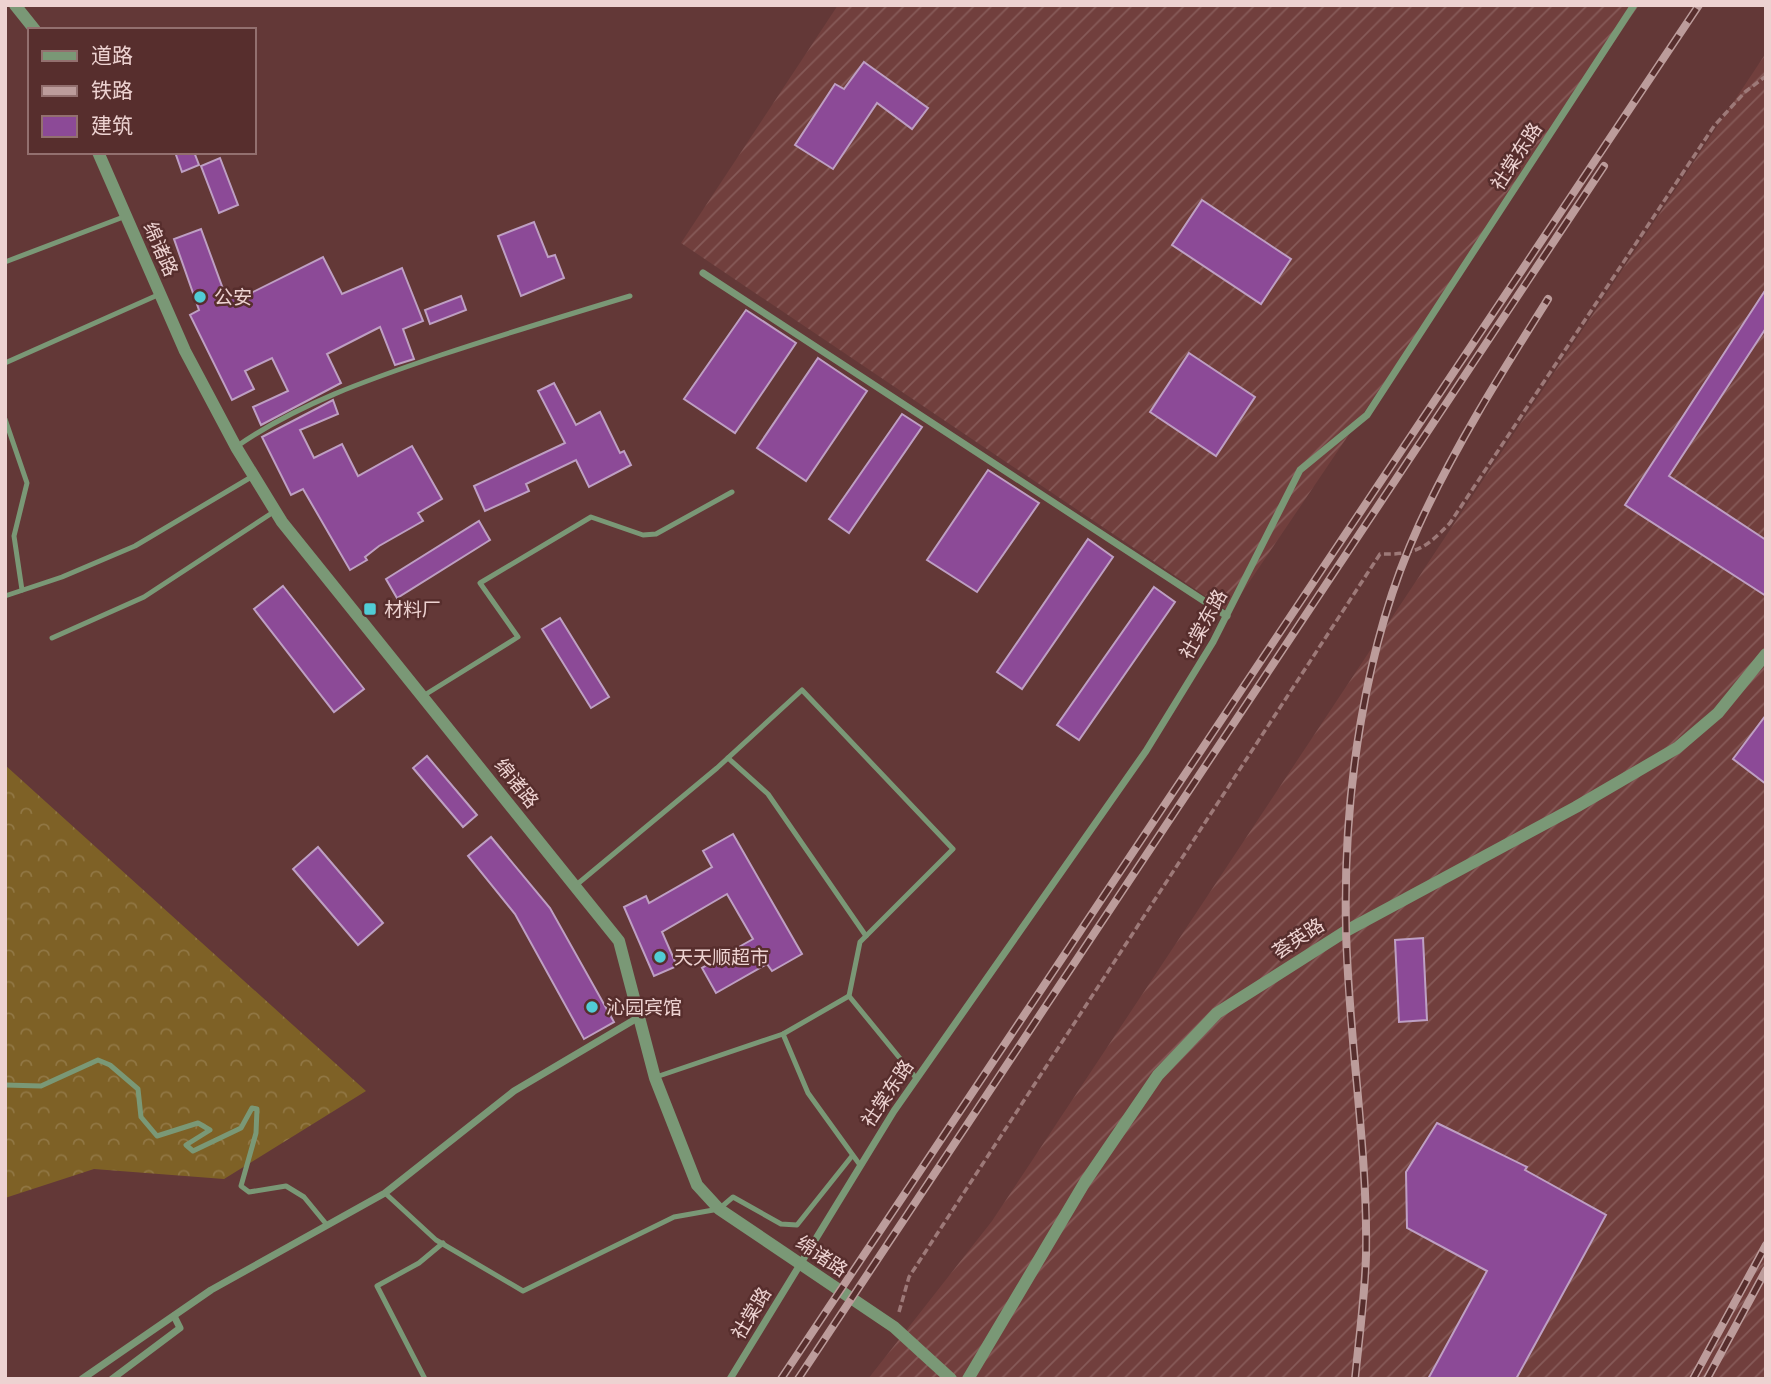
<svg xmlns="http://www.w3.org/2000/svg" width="1771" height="1384" viewBox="0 0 1771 1384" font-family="'Asap Condensed','Noto Sans SC',sans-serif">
	<defs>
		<pattern id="industrial-furrows" width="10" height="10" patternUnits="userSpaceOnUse" patternTransform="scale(1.75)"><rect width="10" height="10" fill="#713f3d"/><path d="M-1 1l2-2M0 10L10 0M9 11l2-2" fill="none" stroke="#865a58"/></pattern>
		<pattern id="forest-crowns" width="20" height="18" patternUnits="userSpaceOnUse" patternTransform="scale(1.75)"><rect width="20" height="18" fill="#7e6126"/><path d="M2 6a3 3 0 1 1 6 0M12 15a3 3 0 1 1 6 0" fill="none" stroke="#917744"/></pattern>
	</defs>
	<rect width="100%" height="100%" fill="#633837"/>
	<g fill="url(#industrial-furrows)">
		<path d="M838,5H1639L1229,612L681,243Z"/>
		<path d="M1766,53V1379H868L992,1221Z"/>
	</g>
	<path fill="url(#forest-crowns)" d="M5,765L366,1091L224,1179L94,1169L5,1198Z"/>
	<g fill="#8c4a97" stroke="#be9fc3" stroke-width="2">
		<path d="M864,62L928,108L912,129L877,103L833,169L795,145L835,84L844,89Z"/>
		<path d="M175,152H194L199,165L182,172Z"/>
		<path d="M220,158L238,205L219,213L201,166Z"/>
		<path d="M1202,200L1291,259L1261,304L1172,245Z"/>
		<path d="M534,222L548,257L555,255L564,278L521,296L498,236Z"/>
		<path d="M201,229L226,297L236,292L239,299L323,257L342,294L402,268L423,321L403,329L414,359L395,365L380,327L327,354L341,383L261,425L253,407L288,391L272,358L245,371L254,389L232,400L190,315L199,310L174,239Z"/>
		<path d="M1766,289V328L1669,476L1766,540V596L1625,505Z"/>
		<path d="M461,296L466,310L430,324L425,310Z"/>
		<path d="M746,310L796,343L735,433L684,399Z"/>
		<path d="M1189,353L1255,397L1216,456L1150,412Z"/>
		<path d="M818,358L867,391L806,481L757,448Z"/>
		<path d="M554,383L576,425L600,412L620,453L624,451L631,465L589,487L576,460L526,484L529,491L485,511L474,486L565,443L538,391Z"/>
		<path d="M333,400L338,414L300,430L314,458L342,444L358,476L412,446L442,499L418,513L423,521L379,546L365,557L367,560L350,570L303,489L291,495L262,437Z"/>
		<path d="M902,414L922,427L849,533L829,519Z"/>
		<path d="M988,470L1039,503L977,592L927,560Z"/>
		<path d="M479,521L490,540L397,598L386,579Z"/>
		<path d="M1088,539L1113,557L1022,689L997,672Z"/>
		<path d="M283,586L364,689L334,712L254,609Z"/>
		<path d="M1154,587L1175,602L1079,740L1057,725Z"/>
		<path d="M560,618L609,697L591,708L542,629Z"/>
		<path d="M1766,715V784L1733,759Z"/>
		<path d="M427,756L477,815L463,827L413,768Z"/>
		<path d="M733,834L802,954L772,971L767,964L716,993L702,968L753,939L727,894L662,932L677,966L654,976L624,907L646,896L649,903L712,867L703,851Z"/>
		<path d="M491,837L550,908L614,1022L584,1039L515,914L468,856Z"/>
		<path d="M318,847L383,923L358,945L293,869Z"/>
		<path d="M1423,938L1427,1020L1399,1022L1395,940Z"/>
		<path d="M1437,1123L1527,1167L1525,1170L1606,1215L1516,1379H1428L1487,1271L1407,1228L1406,1172Z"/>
	</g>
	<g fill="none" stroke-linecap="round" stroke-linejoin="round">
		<path stroke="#9d7978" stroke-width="3.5" stroke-dasharray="7 3.5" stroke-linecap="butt" d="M899,1312L909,1277L1380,554C1415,555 1425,549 1450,523L1714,126L1745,92L1766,76"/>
		<g stroke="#7a9876" stroke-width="5">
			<path d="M5,262L126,216"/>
			<path d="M5,363L160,294"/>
			<path d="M5,419L27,483L14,536L22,590"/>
			<path d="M236,447C297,404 370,379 441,355C504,334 567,315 630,296"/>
			<path d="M5,596L62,577L135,546L253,476"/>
			<path d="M52,638L144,597L275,511"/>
			<path d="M423,696L518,637L480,583L591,517L643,535L656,534L732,492"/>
			<path d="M728,758L768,794L866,936"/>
			<path d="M575,886L717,768L802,690L953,849L860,942L849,996L916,1078"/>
			<path d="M783,1034L808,1093L860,1165"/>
			<path d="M656,1077L783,1034L849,996"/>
			<path d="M5,1085L41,1086L98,1060L110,1065L138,1089L141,1117L157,1136L198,1123L210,1130L186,1145L193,1151L241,1128L252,1108L257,1109L256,1133L241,1186L249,1192L286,1186L304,1197L327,1225"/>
			<path d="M385,1193L436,1240L523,1291L674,1217L719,1209L733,1197L781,1224L797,1225L852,1156"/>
			<path d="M425,1379L377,1286L419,1263L443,1243"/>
		</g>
		<g stroke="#7a9876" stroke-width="7">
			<path d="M703,273L1227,616"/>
			<path d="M82,1379L211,1290L385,1193L514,1091L639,1017"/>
			<path d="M112,1379L180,1328L174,1316"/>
			<path d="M730,1379L894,1111L1146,751L1213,642L1300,470L1367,415L1634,5"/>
		</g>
		<g stroke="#7a9876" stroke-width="12">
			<path d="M15,5L35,30"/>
			<path d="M98,152L185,351L236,447L282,522L619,941L655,1078L697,1185L719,1209L894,1327L951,1379"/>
			<path d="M968,1379L1085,1182L1158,1075L1217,1013L1346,931L1576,807L1677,748L1718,713L1766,654"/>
		</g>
		<defs>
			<g id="rail">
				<path d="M781,1379L1699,5"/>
				<path d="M798,1379L1604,166"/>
				<path d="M1355,1379C1359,1338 1365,1296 1366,1255C1368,1146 1348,1036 1346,928C1343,796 1364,645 1419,525C1455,446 1502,372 1548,299"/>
				<path d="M1693,1379L1766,1245"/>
				<path d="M1707,1379L1766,1270"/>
			</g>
		</defs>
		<use href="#rail" stroke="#bc9c9b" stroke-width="8"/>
		<use href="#rail" stroke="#572e2d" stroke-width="5" stroke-dasharray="16" stroke-linecap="butt"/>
	</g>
	<g fill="#51ccd5" stroke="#572e2d" stroke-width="2.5">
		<circle cx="200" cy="297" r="7"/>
		<rect x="363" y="602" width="14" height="14" rx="3.5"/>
		<circle cx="660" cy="957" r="7"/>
		<circle cx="592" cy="1007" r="7"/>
	</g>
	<g text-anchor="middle" stroke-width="5" stroke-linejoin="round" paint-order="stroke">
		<g font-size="19" fill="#edd2d1" stroke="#572e2d">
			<text transform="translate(1516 156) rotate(-57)" y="7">社棠东路</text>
			<text transform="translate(161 249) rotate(66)" y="7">绵诸路</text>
			<text transform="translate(1203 624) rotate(-61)" y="7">社棠东路</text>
			<text transform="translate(517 783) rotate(51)" y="7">绵诸路</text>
			<text transform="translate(1298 938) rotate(-33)" y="7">荟英路</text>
			<text transform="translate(887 1093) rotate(-56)" y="7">社棠东路</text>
			<text transform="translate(822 1256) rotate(34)" y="7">绵诸路</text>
			<text transform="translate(751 1313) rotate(-59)" y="7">社棠路</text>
		</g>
		<g font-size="19" fill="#edd2d1" stroke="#572e2d" text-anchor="start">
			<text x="214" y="304">公安</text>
			<text x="384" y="616">材料厂</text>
			<text x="674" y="964">天天顺超市</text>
			<text x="606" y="1014">沁园宾馆</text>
		</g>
	</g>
	<rect width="1771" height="1384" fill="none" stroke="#edd2d1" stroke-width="14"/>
	<rect x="28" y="28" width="228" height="126" fill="#572e2d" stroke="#93706f" stroke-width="2"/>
	<rect x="42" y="51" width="35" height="10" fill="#7a9876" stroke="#93706f" stroke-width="2"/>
	<text x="91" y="63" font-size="21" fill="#edd2d1">道路</text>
	<rect x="42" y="86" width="35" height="10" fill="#bc9c9b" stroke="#93706f" stroke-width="2"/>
	<text x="91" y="98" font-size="21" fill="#edd2d1">铁路</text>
	<rect x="42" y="116" width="35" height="21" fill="#8c4a97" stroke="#93706f" stroke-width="2"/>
	<text x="91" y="133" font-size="21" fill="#edd2d1">建筑</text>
</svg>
